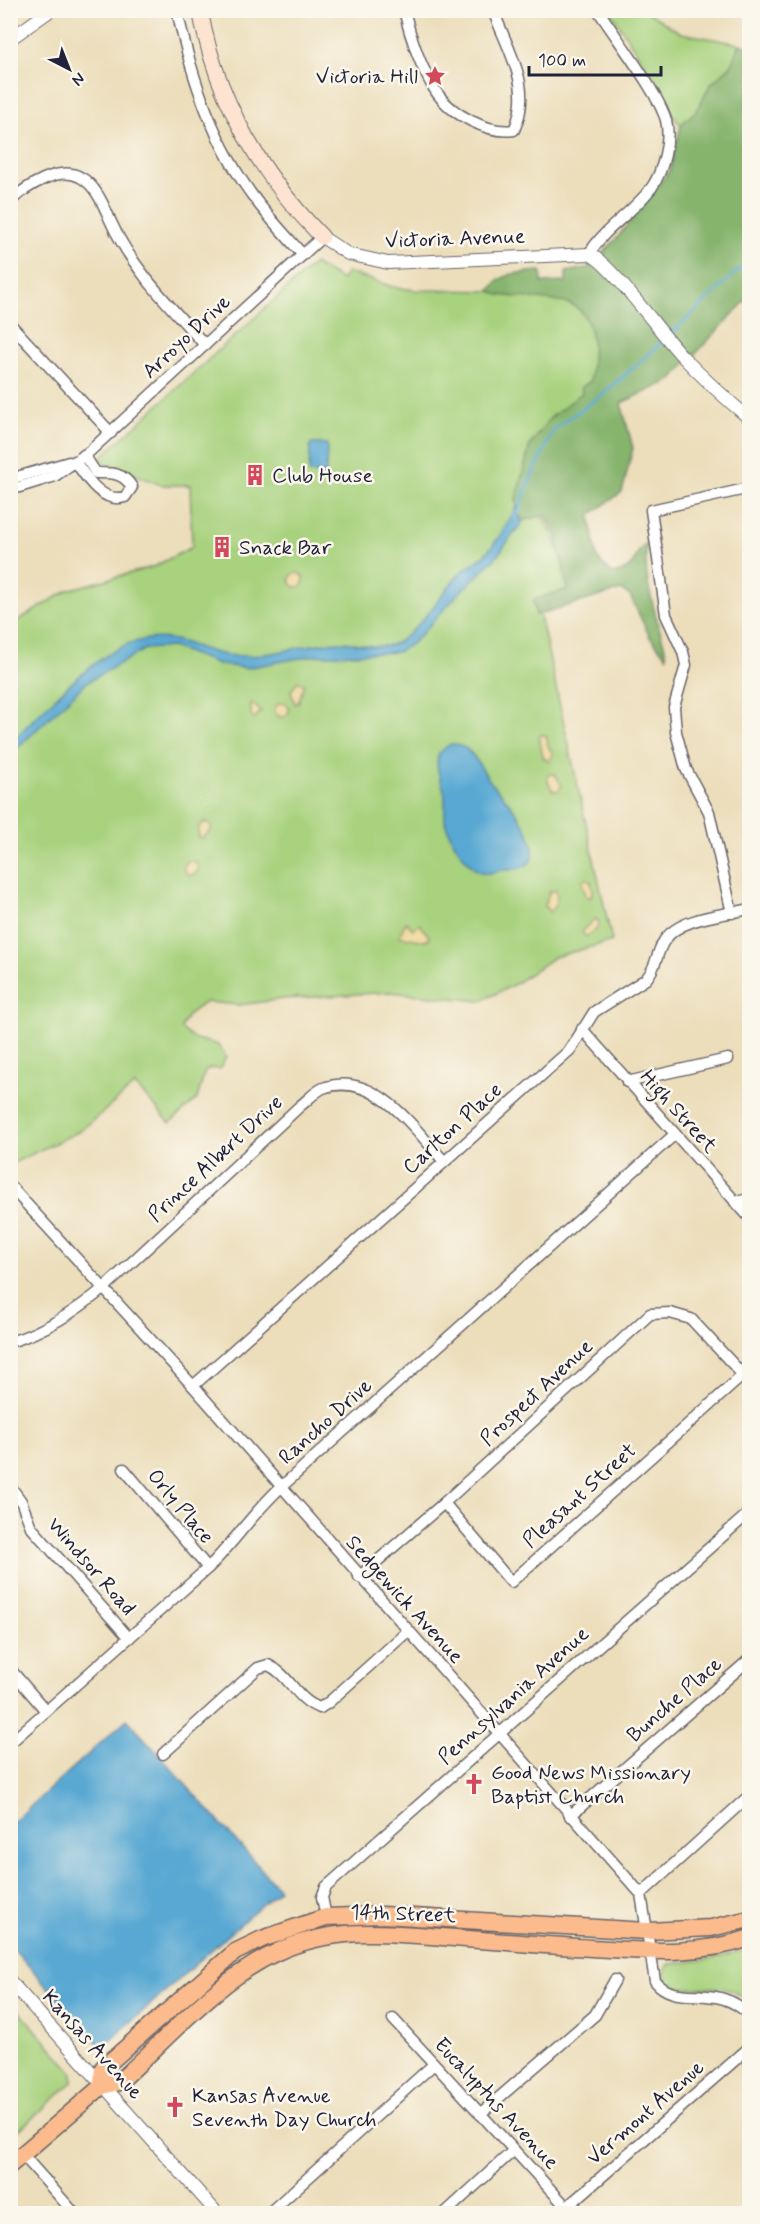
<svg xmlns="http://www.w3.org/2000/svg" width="760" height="2224" viewBox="0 0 760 2224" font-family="Mynerve,sans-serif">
	<rect width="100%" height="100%" fill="#fbf7ec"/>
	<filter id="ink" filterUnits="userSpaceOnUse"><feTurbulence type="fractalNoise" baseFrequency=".0167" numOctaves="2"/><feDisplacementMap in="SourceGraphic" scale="12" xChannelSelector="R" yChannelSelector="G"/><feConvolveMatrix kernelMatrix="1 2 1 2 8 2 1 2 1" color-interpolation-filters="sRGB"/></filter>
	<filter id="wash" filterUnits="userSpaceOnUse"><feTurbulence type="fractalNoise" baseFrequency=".008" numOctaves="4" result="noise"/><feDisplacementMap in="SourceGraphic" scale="24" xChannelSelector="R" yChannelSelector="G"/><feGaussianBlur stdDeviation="1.35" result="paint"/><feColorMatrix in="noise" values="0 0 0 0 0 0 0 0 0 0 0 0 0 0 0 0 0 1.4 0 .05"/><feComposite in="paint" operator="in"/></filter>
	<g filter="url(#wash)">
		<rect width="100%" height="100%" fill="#ecdebb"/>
		<g fill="#a8d27e" stroke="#657a5c" stroke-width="1.5">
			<path d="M610,11H646L681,33L740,44L731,66L711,84L696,111L681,125L670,113L641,59Z"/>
			<path d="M314,264L342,280L347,272L393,287L415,290L604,292L668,354L528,494L551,531L578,600L539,611L612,941L554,957L515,984L481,1001L390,992L284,999L239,1005L206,1002L189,1014L181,1028C195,1043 202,1039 218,1045L226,1057L220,1069L211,1068L205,1071L197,1099L170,1123L135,1085L80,1131L11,1164V625L68,590L153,567L192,547L190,485H161L101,461V457Z"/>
			<path d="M749,1949V2002C718,1975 697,1996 666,1984L664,1974L669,1964L711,1959Z"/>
			<path d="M11,2002L73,2072V2082L11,2137Z"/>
		</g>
		<path fill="#86b46d" stroke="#546b54" stroke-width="1.5" d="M740,44L749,47V297L670,381L621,403L633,448L622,492L590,515L597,558L612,574C641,569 631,553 647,543C641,580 659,621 667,657L650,637L630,596L621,590L536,615L533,600L568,589L556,535L545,515L521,521L516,499L530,445L550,418L582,393L581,387L590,382C593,360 598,318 572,305C564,300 512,297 499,295L490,291C501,271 520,273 541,271L542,283L566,282V272L588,268L617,238L670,170L681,125L696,111L711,84L731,66Z"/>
		<g fill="#eeda9e" stroke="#887e6c" stroke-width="1.5">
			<circle cx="297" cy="580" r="7"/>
			<path d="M298,681L304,685L298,703L295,704L291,691Z"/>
			<circle cx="282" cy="710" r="7"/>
			<path d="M251,703L261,711L254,719L251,715Z"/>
			<path d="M542,734L547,737L548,746L553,754L549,762L543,757L539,737Z"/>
			<path d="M549,774H555L562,786L558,791L552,790L547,779Z"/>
			<path d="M203,823H209L212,829L203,838H199L198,829Z"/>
			<circle cx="191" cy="868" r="7"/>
			<path d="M586,878L591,882L593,891L590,898L586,896L582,881Z"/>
			<path d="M555,890C560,896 555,908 549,912L545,906L549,892Z"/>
			<path d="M595,919L599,921L597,929L587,936L583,935V930Z"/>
			<path d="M406,922L413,929L420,924L430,938L425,941L399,936Z"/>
		</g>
		<g fill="#59a8d3" stroke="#3e6587" stroke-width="1.5">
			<path d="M310,444H327L326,474L309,473Z"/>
			<path d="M517,506L520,520H524L494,560L463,589L413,643L397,652L311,656L246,668L221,665L172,647L145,649L86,683L11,754V742C40,713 95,653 134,642C177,630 190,650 227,655C267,661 305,641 344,642C361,643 382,651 398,642C417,631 444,592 459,574C465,568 474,564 481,558C496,545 508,523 517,506Z"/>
			<path d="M450,744C473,742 481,772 494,786C514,806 565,870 505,870C497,870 490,875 483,873C468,869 450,839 446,824C443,815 446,806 445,797C443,781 433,769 439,753Z"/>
			<path d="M127,1719L279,1889L102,2048L11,1946L10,1825Z"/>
		</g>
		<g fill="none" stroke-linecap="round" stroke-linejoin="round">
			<g stroke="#59a8d3" stroke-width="3">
				<path d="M670,335L750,259"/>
				<path d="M518,515L525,491L554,429L602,395L665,340"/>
			</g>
		</g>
	</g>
	<g filter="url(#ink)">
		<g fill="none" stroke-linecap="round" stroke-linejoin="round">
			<defs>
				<g id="minor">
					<path d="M177,10C192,80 214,146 258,203C272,221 288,238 303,255"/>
					<path d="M404,10C410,37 422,71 437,93C451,114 488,134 514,130C534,87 508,51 493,10"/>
					<path d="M10,201C26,187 59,165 80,177C96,185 104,206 111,222C133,270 170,306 205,345"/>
					<path d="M589,254C605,227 634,212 652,187C663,171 671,139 666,120C657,91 616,38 598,10"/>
					<path d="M10,324L111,433"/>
					<path d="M75,461C86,477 102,504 125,497L132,487C123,472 111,473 96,473L84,455"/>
					<path d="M10,479L69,462"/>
					<path d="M10,490L55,476L90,451L322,237"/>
					<path d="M732,913L709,812L686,769L676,732L674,707L686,665L683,652L666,615L651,510L750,488"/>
					<path d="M582,1029L750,1218"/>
					<path d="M627,1082L728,1059"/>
					<path d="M10,1186L193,1386L641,1894L655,1981C677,2009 718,1980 750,2016"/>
					<path d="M735,1202L750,1199"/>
					<path d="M10,1342C46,1331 74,1312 103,1289L300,1106C308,1100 317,1089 326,1087C377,1072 415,1130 444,1161"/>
					<path d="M193,1386L570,1050L594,1012L646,979C657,967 656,953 664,941C679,917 724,915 750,909"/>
					<path d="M124,1469L208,1568"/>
					<path d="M10,1486L21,1501L31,1527L129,1638"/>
					<path d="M444,1503L511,1582L750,1369"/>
					<path d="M359,1577L444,1503L650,1314L670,1313L691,1319L743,1375"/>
					<path d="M10,1669L46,1711"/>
					<path d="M10,1743L208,1568C234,1542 253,1513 280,1488L674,1135"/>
					<path d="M163,1754L258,1668L268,1665C289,1674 297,1701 320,1708L329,1702L408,1631"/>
					<path d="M570,1816L750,1659"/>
					<path d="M641,1894L750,1795"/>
					<path d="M326,1917L322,1897L326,1887L750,1512"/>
					<path d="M393,2019L573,2214"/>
					<path d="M480,2114L595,2015L615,1980"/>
					<path d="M22,2154L75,2214"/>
					<path d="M567,2207L750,2047"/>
					<path d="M268,2214L434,2064"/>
					<path d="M444,2214L514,2150"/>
				</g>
				<g id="tertiary">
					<path d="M10,39L51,10"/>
					<path d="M322,237L348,254L388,263L589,254C609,261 662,335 682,356C703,378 726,399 750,419"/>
					<path d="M10,1981L218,2214"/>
				</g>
				<path id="secondary" d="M200,10C216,99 260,174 322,237"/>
				<g id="primary">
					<path d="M102,2086L119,2082C167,2039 218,1979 277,1952C333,1927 383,1932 442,1937C492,1941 542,1945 592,1948C645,1951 698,1956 750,1938"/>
					<path d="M10,2165L102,2086L103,2068L235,1952L262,1939L326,1917L382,1915L647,1931L711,1928L750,1919"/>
				</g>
			</defs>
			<use href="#minor" stroke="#696468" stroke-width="13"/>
			<use href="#tertiary" stroke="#696468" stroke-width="14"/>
			<use href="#secondary" stroke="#696468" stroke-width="17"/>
			<use href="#primary" stroke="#696468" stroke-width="19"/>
			<use href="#minor" stroke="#fff" stroke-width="10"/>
			<use href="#tertiary" stroke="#fff" stroke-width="12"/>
			<use href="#secondary" stroke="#fde4d1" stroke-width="15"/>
			<use href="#primary" stroke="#fbbb8d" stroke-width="16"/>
		</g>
	</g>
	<defs>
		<symbol id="sight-bare" viewBox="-9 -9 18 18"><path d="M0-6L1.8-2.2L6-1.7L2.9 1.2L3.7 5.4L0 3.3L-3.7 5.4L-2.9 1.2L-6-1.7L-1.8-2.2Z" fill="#d1495b" stroke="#fbf7ec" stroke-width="2.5" paint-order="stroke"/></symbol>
		<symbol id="building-bare" viewBox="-9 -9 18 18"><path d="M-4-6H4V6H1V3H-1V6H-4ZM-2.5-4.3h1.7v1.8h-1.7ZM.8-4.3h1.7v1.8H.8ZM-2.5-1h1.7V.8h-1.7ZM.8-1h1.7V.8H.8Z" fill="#d1495b" stroke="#fbf7ec" stroke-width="2.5" paint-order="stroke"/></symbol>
		<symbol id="church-bare" viewBox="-9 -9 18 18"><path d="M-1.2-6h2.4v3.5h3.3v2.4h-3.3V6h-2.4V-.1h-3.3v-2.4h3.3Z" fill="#d1495b" stroke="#fbf7ec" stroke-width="2.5" paint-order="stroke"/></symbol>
	</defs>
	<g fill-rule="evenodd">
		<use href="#sight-bare" x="420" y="61" width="30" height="30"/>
		<use href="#building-bare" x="240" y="460" width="30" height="30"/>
		<use href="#building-bare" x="207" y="532" width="30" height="30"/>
		<use href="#church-bare" x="459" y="1769" width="30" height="30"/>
		<use href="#church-bare" x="160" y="2092" width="30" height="30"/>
	</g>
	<g text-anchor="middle" stroke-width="5" stroke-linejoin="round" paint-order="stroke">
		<g font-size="21" fill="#22223b" stroke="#fbf7ec" text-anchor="start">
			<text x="418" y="83" text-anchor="end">Victoria Hill</text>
			<text x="272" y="482">Club House</text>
			<text x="239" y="554">Snack Bar</text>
			<text x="491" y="1779">Good News Missionary<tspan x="491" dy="24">Baptist Church</tspan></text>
			<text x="192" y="2102">Kansas Avenue<tspan x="192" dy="24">Seventh Day Church</tspan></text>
		</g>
		<g font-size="21" fill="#22223b" stroke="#fbf7ec">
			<text transform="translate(455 238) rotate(-2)" y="7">Victoria Avenue</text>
			<text transform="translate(186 336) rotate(-43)" y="7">Arroyo Drive</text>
			<text transform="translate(679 1111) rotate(48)" y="7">High Street</text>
			<text transform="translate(452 1128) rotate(-42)" y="7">Carlton Place</text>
			<text transform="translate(215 1158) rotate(-43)" y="7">Prince Albert Drive</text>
			<text transform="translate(536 1392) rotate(-43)" y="7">Prospect Avenue</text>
			<text transform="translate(325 1421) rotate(-42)" y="7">Rancho Drive</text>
			<text transform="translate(579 1495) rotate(-42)" y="7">Pleasant Street</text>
			<text transform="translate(181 1506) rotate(50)" y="7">Orly Place</text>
			<text transform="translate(92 1566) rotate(49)" y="7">Windsor Road</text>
			<text transform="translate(405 1599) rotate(48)" y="7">Sedgewick Avenue</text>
			<text transform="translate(513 1695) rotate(-42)" y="7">Pennsylvania Avenue</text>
			<text transform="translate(674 1699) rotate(-41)" y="7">Bunche Place</text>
			<text transform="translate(403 1913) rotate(2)" y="7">14th Street</text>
			<text transform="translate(93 2044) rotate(48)" y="7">Kansas Avenue</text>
			<text transform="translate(497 2103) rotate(47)" y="7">Eucalyptus Avenue</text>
			<text transform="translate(645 2112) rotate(-41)" y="7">Vermont Avenue</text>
		</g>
	</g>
	<rect width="760" height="2224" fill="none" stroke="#fbf7ec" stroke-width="36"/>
	<g transform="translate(69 69) rotate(138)" stroke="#fbf7ec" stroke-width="4.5" paint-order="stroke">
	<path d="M0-4.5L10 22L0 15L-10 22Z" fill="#22223b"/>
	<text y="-9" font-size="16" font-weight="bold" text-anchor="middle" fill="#22223b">N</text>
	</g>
	<path d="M529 66v9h132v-9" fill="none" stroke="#22223b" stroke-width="3"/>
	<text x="538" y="66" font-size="18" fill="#22223b" stroke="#fbf7ec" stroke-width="4.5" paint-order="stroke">100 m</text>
</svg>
